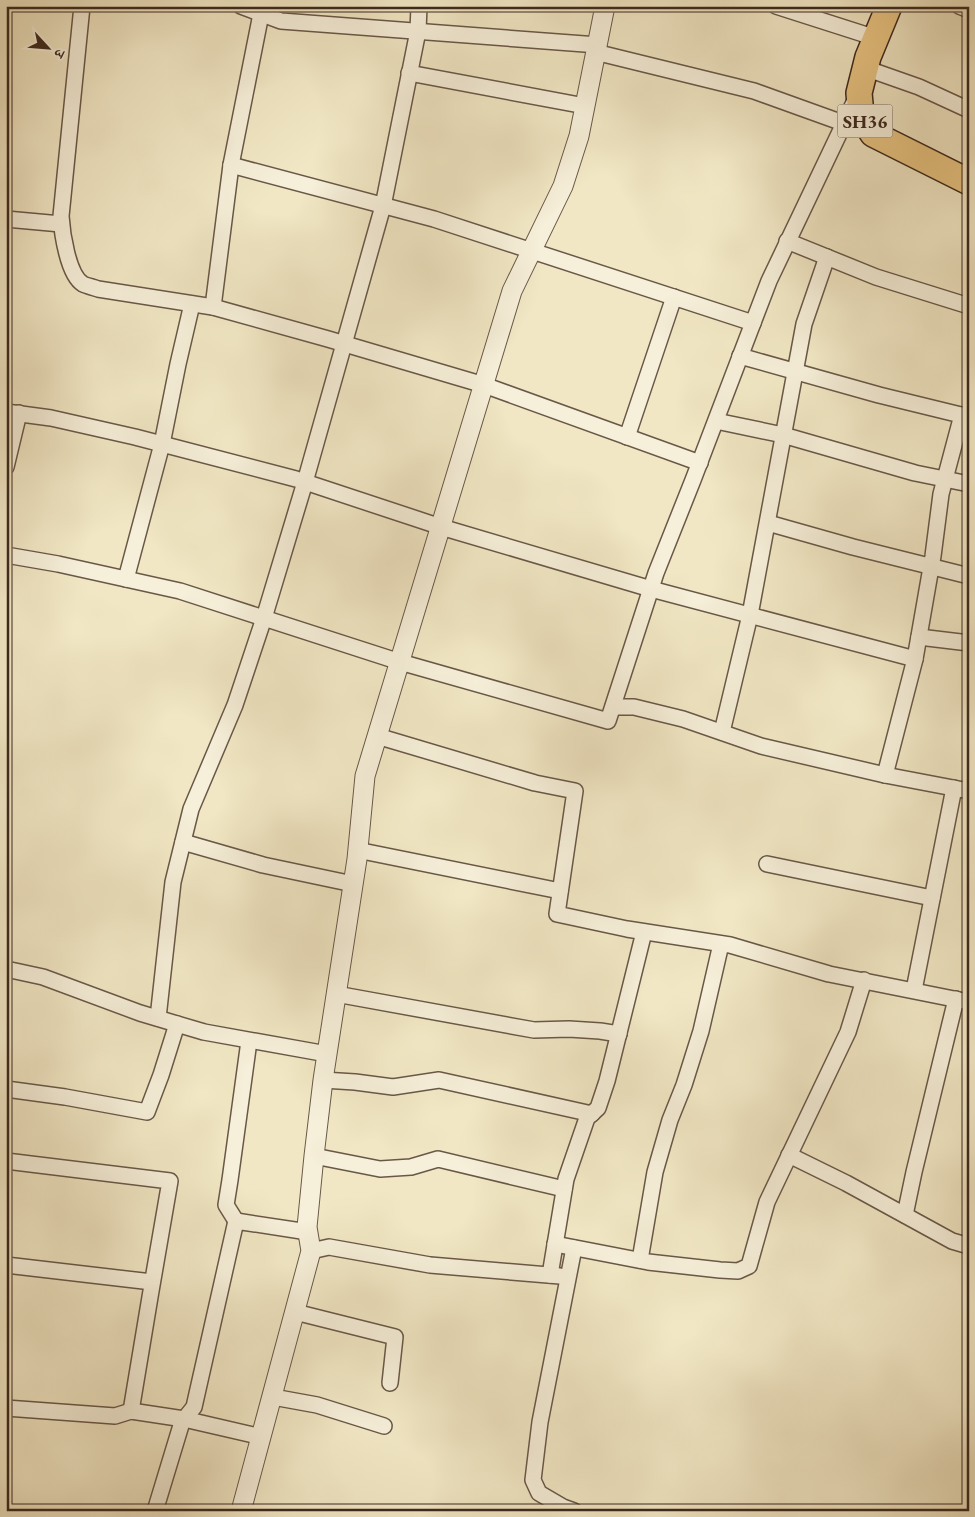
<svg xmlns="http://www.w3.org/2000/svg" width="975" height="1517" viewBox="0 0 975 1517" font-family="'EB Garamond','Noto Serif Devanagari',serif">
	<rect width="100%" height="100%" fill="#f1e7c4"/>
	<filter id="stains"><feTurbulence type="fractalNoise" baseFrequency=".004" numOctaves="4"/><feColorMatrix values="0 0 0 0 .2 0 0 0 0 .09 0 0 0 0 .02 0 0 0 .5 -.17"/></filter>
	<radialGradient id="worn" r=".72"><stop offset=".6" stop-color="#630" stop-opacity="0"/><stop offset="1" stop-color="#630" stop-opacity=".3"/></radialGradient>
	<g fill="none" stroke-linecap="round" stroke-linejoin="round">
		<defs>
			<g id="minor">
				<path d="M82,6L61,216C62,233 68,275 83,284C87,286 93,287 98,289L213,307L328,339L484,385L700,463"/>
				<path d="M241,6L281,21L598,45"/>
				<path d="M776,6L876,38"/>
				<path d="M959,6L969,10"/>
				<path d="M595,52L754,91L843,123"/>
				<path d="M865,68L919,87L969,110"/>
				<path d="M409,73L585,106"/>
				<path d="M231,165L434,219L753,323"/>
				<path d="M6,219L61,224"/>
				<path d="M787,241L876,277L969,306"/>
				<path d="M213,307L231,165L261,14"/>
				<path d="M740,356L879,395L969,417"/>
				<path d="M6,412L51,418L135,437L296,479L441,527L651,589L915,659"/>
				<path d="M716,421L783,435L915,473L969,484"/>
				<path d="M627,437L674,297"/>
				<path d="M6,467L19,413"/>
				<path d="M768,523L853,547L969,576"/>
				<path d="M6,555L58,564L180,591L400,662L608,721L656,573L693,480L769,281L858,94"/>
				<path d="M126,579L162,444L178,364L192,304"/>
				<path d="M919,637L969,643"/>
				<path d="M613,707H634L683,719L761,746L885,775L969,791"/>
				<path d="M722,732L750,615L804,324L827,257"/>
				<path d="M377,736L535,783L575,791L557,914L627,929L730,945L829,974L969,1002"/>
				<path d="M885,775L915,659L933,556L941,494L962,415"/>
				<path d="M183,842L263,865L353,884"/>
				<path d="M357,850L560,891"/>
				<path d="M767,864L932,898"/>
				<path d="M6,969L43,977L140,1013L204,1032L327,1054"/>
				<path d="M914,990L954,788"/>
				<path d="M336,994L534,1030L569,1029L600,1031L619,1034"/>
				<path d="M158,1018L173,882L191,809L235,705L264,618L305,482L383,206L418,31L419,6"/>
				<path d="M323,1080L355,1082L393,1087L439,1080L592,1114"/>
				<path d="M6,1089L65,1097L147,1112L161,1075L177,1024"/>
				<path d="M789,1155L846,1183L952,1241L969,1246"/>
				<path d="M314,1156L380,1169L411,1167L438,1159L564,1189"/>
				<path d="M6,1161L170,1181L151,1291L131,1411"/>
				<path d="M905,1215L914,1172L956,999"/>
				<path d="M236,1221L226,1205L230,1180L249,1041"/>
				<path d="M555,1244L648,1262L720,1270L738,1271L749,1266L767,1202L848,1032L864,980"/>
				<path d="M574,1248L540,1422L533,1480L539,1493L563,1507L574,1511"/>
				<path d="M311,1251L329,1247L430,1265L560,1276"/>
				<path d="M640,1260L655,1172L670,1120L684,1085L701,1031L721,944"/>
				<path d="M6,1265L152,1282"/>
				<path d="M550,1275L566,1179L587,1118L598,1108L607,1081L644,932"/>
				<path d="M295,1312L395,1337L390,1383"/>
				<path d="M273,1397L317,1405L384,1426"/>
				<path d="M6,1408L115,1416L131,1411L184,1419L262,1437"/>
				<path d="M155,1511L182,1422L194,1407L236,1221L308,1232"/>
			</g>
			<path id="tertiary" d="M241,1511L311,1251L307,1227L314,1156L323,1080L357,859L365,776L512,291L563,186L579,136L605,6"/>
			<path id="trunk" d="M889,6L868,57L859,93L861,115L873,134L969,182"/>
		</defs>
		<use href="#minor" stroke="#695848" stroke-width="18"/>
		<use href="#tertiary" stroke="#695848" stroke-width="21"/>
		<use href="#trunk" stroke="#3c291e" stroke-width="28"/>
		<use href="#minor" stroke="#f6efd9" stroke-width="15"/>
		<use href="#tertiary" stroke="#f6efd9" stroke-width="19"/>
		<use href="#trunk" stroke="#e8c482" stroke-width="25"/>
	</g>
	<g text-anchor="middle" stroke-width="5" stroke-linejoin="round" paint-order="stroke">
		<rect fill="#f6efd9" stroke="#746456" stroke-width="1" x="837.5" y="104.5" width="55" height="33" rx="4"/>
		<g font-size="19" font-weight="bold" fill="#3c291e">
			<text x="865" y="128">SH36</text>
		</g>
	</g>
	<rect width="975" height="1517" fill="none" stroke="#f1e7c4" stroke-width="25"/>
	<rect x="8" y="8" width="960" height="1502" fill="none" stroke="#3c291e" stroke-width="2.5"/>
	<rect x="12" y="12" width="950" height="1492" fill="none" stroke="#3c291e"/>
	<g transform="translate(48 48) rotate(116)" stroke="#f6efd9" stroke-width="4" paint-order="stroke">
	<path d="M0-4L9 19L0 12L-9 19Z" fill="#3c291e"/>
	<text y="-8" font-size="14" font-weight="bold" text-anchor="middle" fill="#3c291e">उ</text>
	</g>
	<rect width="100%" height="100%" filter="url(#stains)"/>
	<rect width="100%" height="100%" fill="url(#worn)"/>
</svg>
